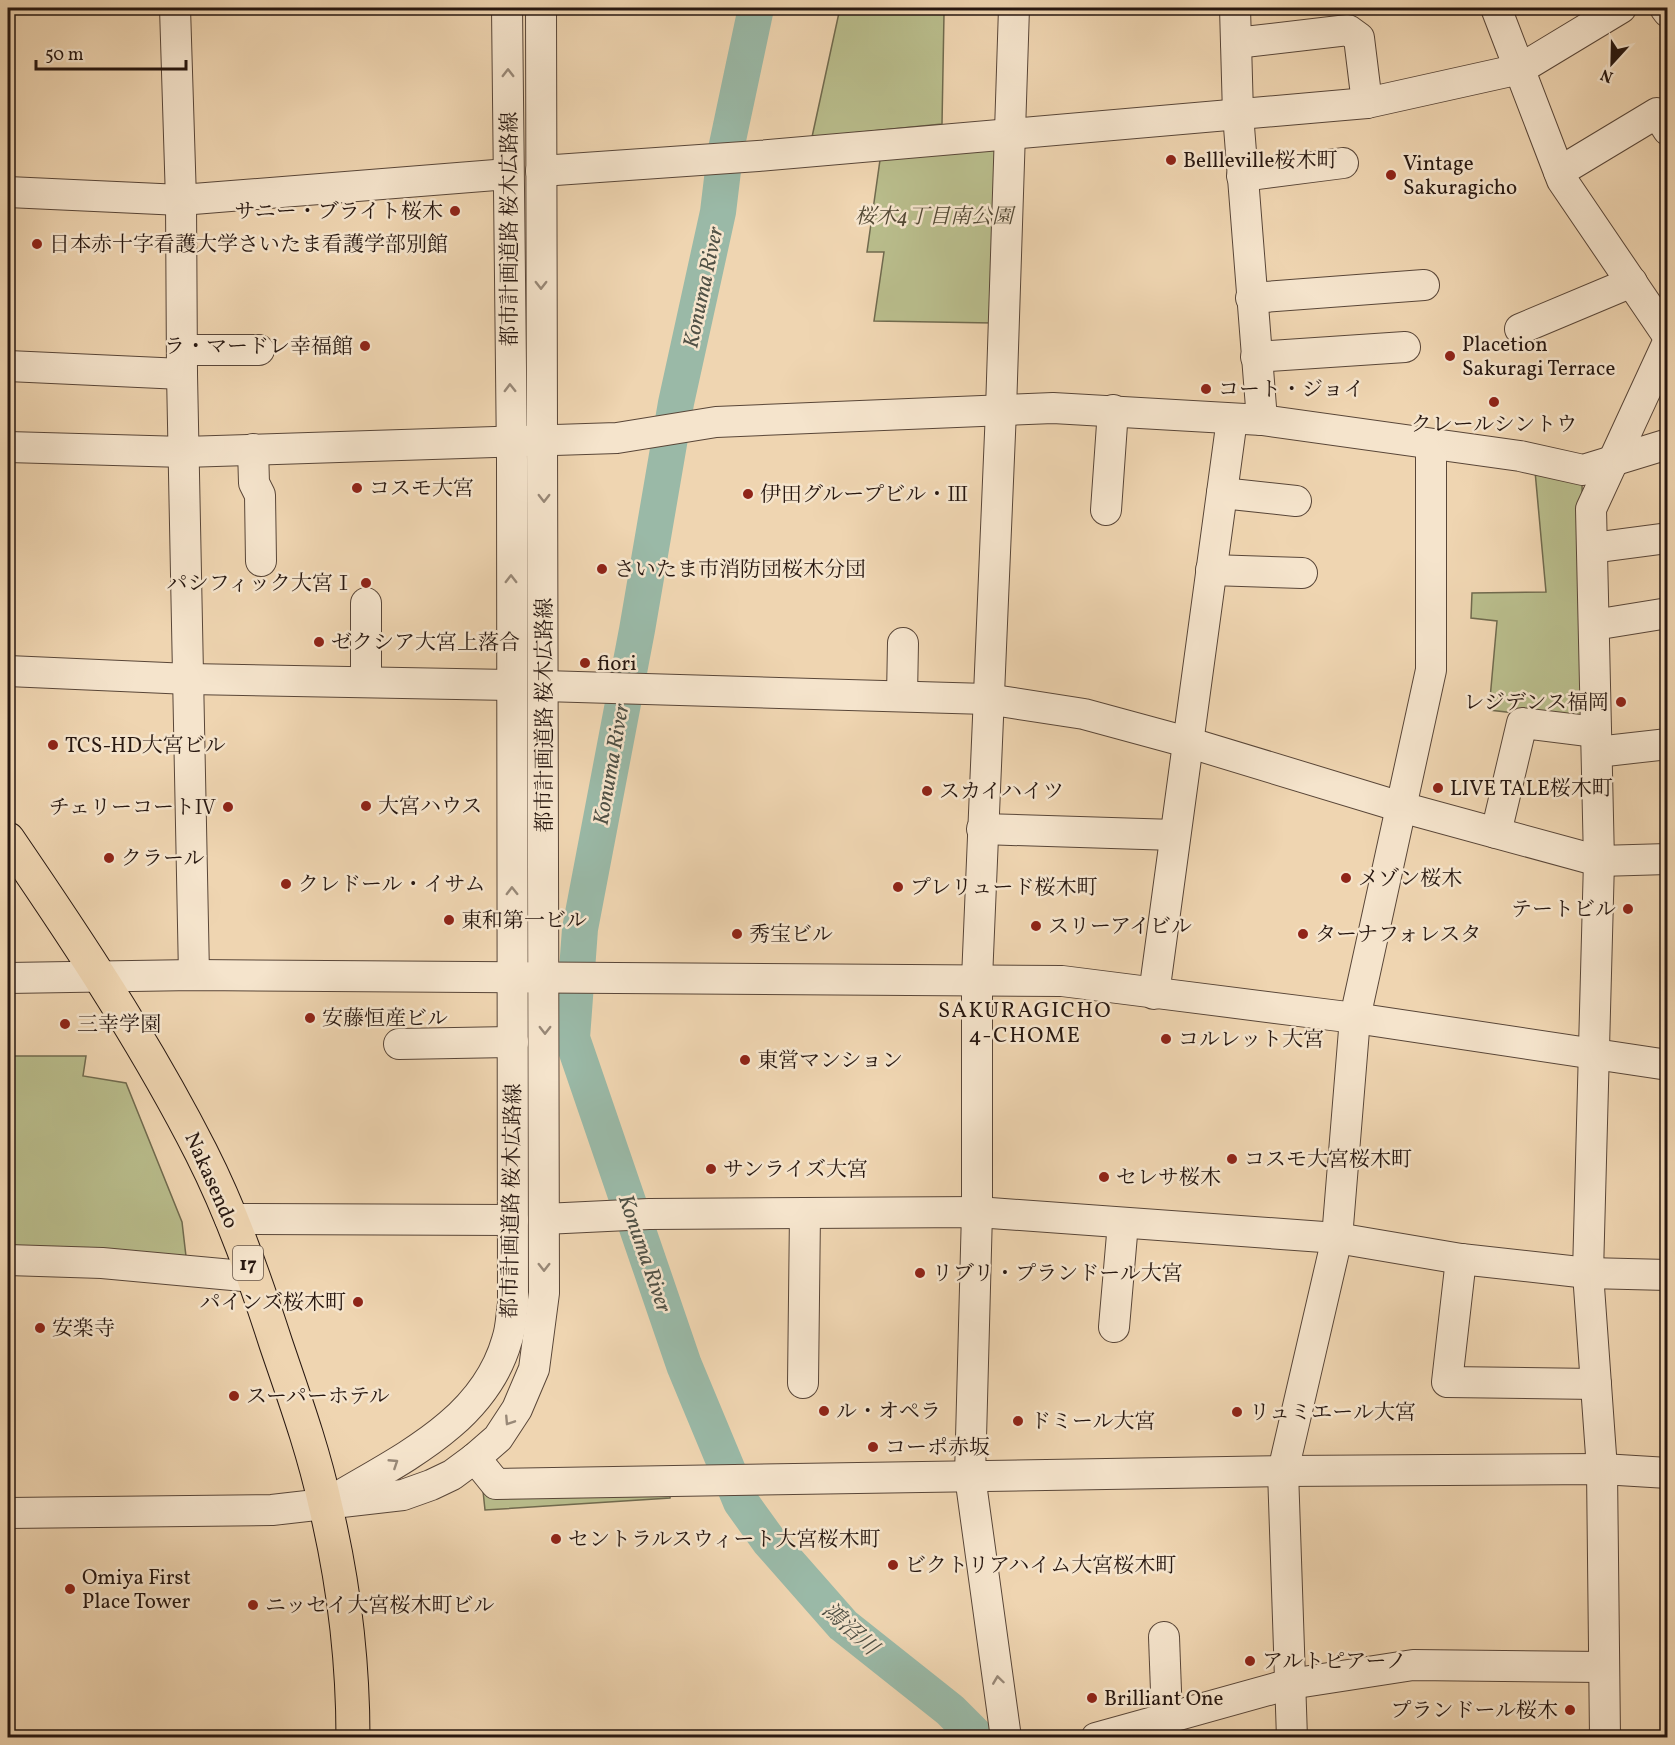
<svg xmlns="http://www.w3.org/2000/svg" width="1675" height="1745" viewBox="0 0 1675 1745" font-family="Vollkorn,'Noto Serif JP',serif">
	<rect width="100%" height="100%" fill="#efd5b1"/>
	<filter id="stains"><feTurbulence type="fractalNoise" baseFrequency=".00333" numOctaves="4"/><feColorMatrix values="0 0 0 0 .2 0 0 0 0 .09 0 0 0 0 .02 0 0 0 .5 -.17"/></filter>
	<radialGradient id="worn" r=".72"><stop offset=".6" stop-color="#630" stop-opacity="0"/><stop offset="1" stop-color="#630" stop-opacity=".3"/></radialGradient>
	<g fill="#b9bd8c" stroke="#706a4e" stroke-width="1.5">
		<path d="M840,8H1003V14H944L942,124L812,137Z"/>
		<path d="M998,146L993,323L874,321L884,252H867L881,153Z"/>
		<path d="M1535,471L1582,482L1586,721L1489,710L1497,621L1471,618L1472,593L1546,592Z"/>
		<path d="M8,1056H86L83,1076L126,1083L182,1222L187,1265L8,1253Z"/>
		<path d="M671,1487L670,1498L485,1510L483,1491Z"/>
	</g>
	<g fill="none" stroke-linecap="round" stroke-linejoin="round">
		<path stroke="#9ab9a7" stroke-width="36" d="M756,8L725,154L718,212L676,403L637,630L580,929L572,1038L684,1365L741,1502L769,1541L843,1625L950,1710L978,1738"/>
		<defs>
			<g id="minor">
				<path d="M175,8L181,200L182,374L194,975"/>
				<path d="M1235,8L1238,114L1262,420"/>
				<path d="M1496,8L1562,180L1668,336"/>
				<path d="M1665,8L1668,12"/>
				<path d="M1236,43L1348,30L1359,38L1367,103"/>
				<path d="M541,171L758,156L1367,103L1520,69L1621,8"/>
				<path d="M1559,172L1657,113L1668,130"/>
				<path d="M1242,176L1343,163"/>
				<path d="M8,192L181,200L508,174"/>
				<path d="M1251,298L1424,285"/>
				<path d="M1520,329L1632,282"/>
				<path d="M182,350H259"/>
				<path d="M1256,357L1405,347"/>
				<path d="M8,366L182,374"/>
				<path d="M8,447L184,452L617,438L716,422L1053,408L1262,420L1520,456L1583,470L1668,444"/>
				<path d="M253,449L254,483L260,495L261,561"/>
				<path d="M1222,493L1296,501"/>
				<path d="M1106,510L1113,410"/>
				<path d="M1592,548L1668,538"/>
				<path d="M1211,570L1302,573"/>
				<path d="M366,603V682"/>
				<path d="M1594,625L1668,613"/>
				<path d="M8,671L189,679L511,685"/>
				<path d="M544,686L987,699L1084,714L1187,742L1401,807L1599,861L1668,859"/>
				<path d="M902,696L903,643"/>
				<path d="M1597,752L1668,744"/>
				<path d="M982,829L1175,835"/>
				<path d="M1496,833L1522,723L1596,732"/>
				<path d="M8,978L194,975L1062,981L1355,1018L1668,1065"/>
				<path d="M1154,994L1232,419"/>
				<path d="M399,1044L513,1042"/>
				<path d="M230,1219L513,1220"/>
				<path d="M544,1219L649,1214L977,1212L1337,1238L1461,1259L1588,1273L1668,1275"/>
				<path d="M1461,1259L1447,1382L1596,1384"/>
				<path d="M8,1260L102,1263L254,1277"/>
				<path d="M1114,1327L1123,1223"/>
				<path d="M803,1383L805,1213"/>
				<path d="M475,1458L496,1484L1283,1471L1602,1469L1668,1473"/>
				<path d="M336,1498C403,1458 484,1421 507,1340C511,1329 511,1316 513,1304L512,459L507,8"/>
				<path d="M8,1513L272,1510L403,1495L431,1485L452,1475L475,1458L498,1438L517,1409L534,1369L544,1293L541,8"/>
				<path d="M1164,1637L1167,1718"/>
				<path d="M1006,1738L970,1476L977,1212V979L1001,410L1014,8"/>
				<path d="M1096,1738L1290,1684L1413,1665L1604,1667"/>
				<path d="M1292,1738L1283,1471L1337,1238L1355,1018L1431,670V445"/>
				<path d="M1605,1738L1602,1469L1588,1273L1599,861L1591,509L1668,342"/>
			</g>
			<path id="highway" d="M8,839C77,940 145,1042 201,1152C232,1213 255,1279 276,1344C294,1397 313,1449 325,1504C343,1579 353,1660 353,1738"/>
		</defs>
		<use href="#minor" stroke="#594638" stroke-width="32"/>
		<use href="#highway" stroke="#271710" stroke-width="35"/>
		<use href="#minor" stroke="#f5e4cc" stroke-width="30"/>
		<use href="#highway" stroke="#efd5b1" stroke-width="33"/>
	</g>
	<defs><path id="oneway-chevron" d="M-2-3.5L2.5 0L-2 3.5" fill="none" stroke-width="1.6" stroke-linecap="round" stroke-linejoin="round" transform="scale(1.5)"/></defs>
	<g stroke="#988877">
		<use href="#oneway-chevron" transform="translate(508 73) rotate(-90)"/>
		<use href="#oneway-chevron" transform="translate(541 285) rotate(90)"/>
		<use href="#oneway-chevron" transform="translate(510 388) rotate(-91)"/>
		<use href="#oneway-chevron" transform="translate(544 498) rotate(90)"/>
		<use href="#oneway-chevron" transform="translate(511 579) rotate(-90)"/>
		<use href="#oneway-chevron" transform="translate(512 891) rotate(-91)"/>
		<use href="#oneway-chevron" transform="translate(545 1030) rotate(90)"/>
		<use href="#oneway-chevron" transform="translate(544 1267) rotate(90)"/>
		<use href="#oneway-chevron" transform="translate(509 1421) rotate(123)"/>
		<use href="#oneway-chevron" transform="translate(394 1463) rotate(-33)"/>
		<use href="#oneway-chevron" transform="translate(998 1680) rotate(-98)"/>
	</g>
	<g fill="#8f2418" stroke="#f5e4cc" stroke-width="2">
		<circle cx="1171" cy="160" r="6"/>
		<circle cx="1391" cy="175" r="6"/>
		<circle cx="455" cy="211" r="6"/>
		<circle cx="37" cy="244" r="6"/>
		<circle cx="365" cy="346" r="6"/>
		<circle cx="1450" cy="356" r="6"/>
		<circle cx="1206" cy="389" r="6"/>
		<circle cx="1494" cy="402" r="6"/>
		<circle cx="357" cy="488" r="6"/>
		<circle cx="748" cy="494" r="6"/>
		<circle cx="602" cy="569" r="6"/>
		<circle cx="366" cy="583" r="6"/>
		<circle cx="319" cy="642" r="6"/>
		<circle cx="585" cy="663" r="6"/>
		<circle cx="1621" cy="702" r="6"/>
		<circle cx="53" cy="745" r="6"/>
		<circle cx="1438" cy="788" r="6"/>
		<circle cx="927" cy="791" r="6"/>
		<circle cx="366" cy="806" r="6"/>
		<circle cx="228" cy="807" r="6"/>
		<circle cx="109" cy="858" r="6"/>
		<circle cx="1346" cy="878" r="6"/>
		<circle cx="286" cy="884" r="6"/>
		<circle cx="898" cy="887" r="6"/>
		<circle cx="1628" cy="909" r="6"/>
		<circle cx="449" cy="920" r="6"/>
		<circle cx="1036" cy="926" r="6"/>
		<circle cx="737" cy="934" r="6"/>
		<circle cx="1303" cy="934" r="6"/>
		<circle cx="310" cy="1018" r="6"/>
		<circle cx="65" cy="1024" r="6"/>
		<circle cx="1166" cy="1039" r="6"/>
		<circle cx="745" cy="1060" r="6"/>
		<circle cx="1232" cy="1159" r="6"/>
		<circle cx="711" cy="1169" r="6"/>
		<circle cx="1104" cy="1177" r="6"/>
		<circle cx="920" cy="1273" r="6"/>
		<circle cx="358" cy="1302" r="6"/>
		<circle cx="40" cy="1328" r="6"/>
		<circle cx="234" cy="1396" r="6"/>
		<circle cx="824" cy="1411" r="6"/>
		<circle cx="1237" cy="1412" r="6"/>
		<circle cx="1018" cy="1421" r="6"/>
		<circle cx="873" cy="1447" r="6"/>
		<circle cx="556" cy="1539" r="6"/>
		<circle cx="893" cy="1565" r="6"/>
		<circle cx="70" cy="1589" r="6"/>
		<circle cx="253" cy="1605" r="6"/>
		<circle cx="1250" cy="1661" r="6"/>
		<circle cx="1092" cy="1698" r="6"/>
		<circle cx="1570" cy="1710" r="6"/>
	</g>
	<g text-anchor="middle" stroke-width="5" stroke-linejoin="round" paint-order="stroke">
		<rect fill="#f5e4cc" stroke="#655448" stroke-width="1.5" x="233" y="1246" width="30" height="34" rx="4.5"/>
		<g font-size="20" font-weight="bold" fill="#271710">
			<text x="248" y="1270">17</text>
		</g>
		<g font-size="21" fill="#271710" stroke="#f5e4cc" text-anchor="start">
			<text x="1183" y="167">Bellleville桜木町</text>
			<text x="1403" y="170">Vintage<tspan x="1403" dy="24">Sakuragicho</tspan></text>
			<text x="443" y="218" text-anchor="end">サニー・ブライト桜木</text>
			<text x="49" y="251">日本赤十字看護大学さいたま看護学部別館</text>
			<text x="1462" y="351">Placetion<tspan x="1462" dy="24">Sakuragi Terrace</tspan></text>
			<text x="353" y="353" text-anchor="end">ラ・マードレ幸福館</text>
			<text x="1218" y="396">コート・ジョイ</text>
			<text x="1494" y="431" text-anchor="middle">クレールシントウ</text>
			<text x="369" y="495">コスモ大宮</text>
			<text x="760" y="501">伊田グループビル・Ⅲ</text>
			<text x="614" y="576">さいたま市消防団桜木分団</text>
			<text x="354" y="590" text-anchor="end">パシフィック大宮Ⅰ</text>
			<text x="331" y="649">ゼクシア大宮上落合</text>
			<text x="597" y="670">fiori</text>
			<text x="1609" y="709" text-anchor="end">レジデンス福岡</text>
			<text x="65" y="752">TCS-HD大宮ビル</text>
			<text x="1450" y="795">LIVE TALE桜木町</text>
			<text x="939" y="798">スカイハイツ</text>
			<text x="378" y="813">大宮ハウス</text>
			<text x="216" y="814" text-anchor="end">チェリーコートⅣ</text>
			<text x="121" y="865">クラール</text>
			<text x="1358" y="885">メゾン桜木</text>
			<text x="298" y="891">クレドール・イサム</text>
			<text x="910" y="894">プレリュード桜木町</text>
			<text x="1616" y="916" text-anchor="end">テートビル</text>
			<text x="461" y="927">東和第一ビル</text>
			<text x="1048" y="933">スリーアイビル</text>
			<text x="749" y="941">秀宝ビル</text>
			<text x="1315" y="941">ターナフォレスタ</text>
			<text x="322" y="1025">安藤恒産ビル</text>
			<text x="77" y="1031">三幸学園</text>
			<text x="1178" y="1046">コルレット大宮</text>
			<text x="757" y="1067">東営マンション</text>
			<text x="1244" y="1166">コスモ大宮桜木町</text>
			<text x="723" y="1176">サンライズ大宮</text>
			<text x="1116" y="1184">セレサ桜木</text>
			<text x="932" y="1280">リブリ・プランドール大宮</text>
			<text x="346" y="1309" text-anchor="end">パインズ桜木町</text>
			<text x="52" y="1335">安楽寺</text>
			<text x="246" y="1403">スーパーホテル</text>
			<text x="836" y="1418">ル・オペラ</text>
			<text x="1249" y="1419">リュミエール大宮</text>
			<text x="1030" y="1428">ドミール大宮</text>
			<text x="885" y="1454">コーポ赤坂</text>
			<text x="568" y="1546">セントラルスウィート大宮桜木町</text>
			<text x="905" y="1572">ビクトリアハイム大宮桜木町</text>
			<text x="82" y="1584">Omiya First<tspan x="82" dy="24">Place Tower</tspan></text>
			<text x="265" y="1612">ニッセイ大宮桜木町ビル</text>
			<text x="1262" y="1668">アルトピアーノ</text>
			<text x="1104" y="1705">Brilliant One</text>
			<text x="1558" y="1717" text-anchor="end">プランドール桜木</text>
		</g>
		<g font-size="21" font-style="italic" fill="#534935" stroke="#f5e4cc">
			<text x="934" y="223">桜木4丁目南公園</text>
		</g>
		<g font-size="21" fill="#271710" stroke="#f5e4cc">
			<text transform="translate(509 229) rotate(-90)" y="7">都市計画道路 桜木広路線</text>
			<text transform="translate(544 715) rotate(-90)" y="7">都市計画道路 桜木広路線</text>
			<text transform="translate(212 1180) rotate(66)" y="7">Nakasendo</text>
			<text transform="translate(511 1201) rotate(-89)" y="7">都市計画道路 桜木広路線</text>
		</g>
		<g font-size="22" font-style="italic" fill="#4f5045" stroke="#f5e4cc">
			<text transform="translate(702 287) rotate(-78)" y="8">Konuma River</text>
			<text transform="translate(610 764) rotate(-80)" y="8">Konuma River</text>
			<text transform="translate(646 1253) rotate(71)" y="8">Konuma River</text>
			<text transform="translate(851 1628) rotate(42)" y="8">鴻沼川</text>
		</g>
		<g font-size="22" letter-spacing="1.5" fill="#271710" stroke="#f5e4cc">
			<text x="1025" y="1017">SAKURAGICHO<tspan x="1025" dy="25">4-CHOME</tspan></text>
		</g>
	</g>
	<rect width="1675" height="1745" fill="none" stroke="#efd5b1" stroke-width="30"/>
	<rect x="9" y="9" width="1657" height="1727" fill="none" stroke="#271710" stroke-width="3"/>
	<rect x="15" y="15" width="1645" height="1715" fill="none" stroke="#271710" stroke-width="1.5"/>
	<g transform="translate(1612 63) rotate(202)" stroke="#f5e4cc" stroke-width="4.5" paint-order="stroke">
	<path d="M0-4.5L10 22L0 15L-10 22Z" fill="#271710"/>
	<text y="-9" font-size="16" font-weight="bold" text-anchor="middle" fill="#271710">N</text>
	</g>
	<path d="M36 60v9h150v-9" fill="none" stroke="#271710" stroke-width="3"/>
	<text x="45" y="60" font-size="18" fill="#271710" stroke="#f5e4cc" stroke-width="4.5" paint-order="stroke">50 m</text>
	<rect width="100%" height="100%" filter="url(#stains)"/>
	<rect width="100%" height="100%" fill="url(#worn)"/>
</svg>
